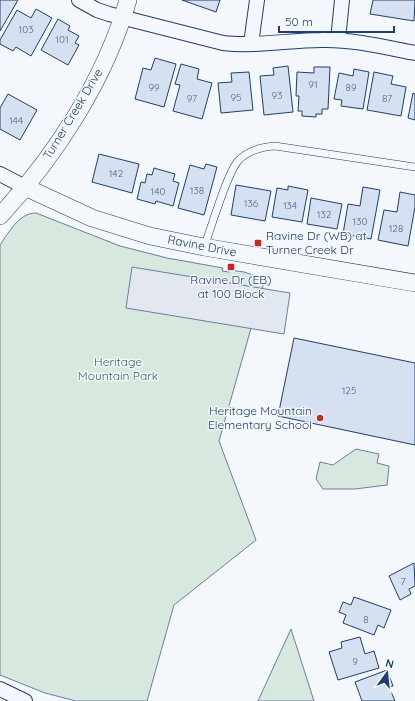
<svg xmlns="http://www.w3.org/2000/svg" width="415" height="701" viewBox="0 0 415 701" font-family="Quicksand,sans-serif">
	<rect width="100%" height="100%" fill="#f4f7fb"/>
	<g fill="#d7e8df" stroke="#687fa3">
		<path d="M36,213L120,246L167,258L223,268L222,271L229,272L230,270L244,272L265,279L219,441L256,540L174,605L147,701H76L45,693L0,675V245C9,232 19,213 36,213Z"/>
		<path d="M356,449L379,454L377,463L389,466L387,485L355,489H323L316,479L320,462L333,465Z"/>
		<path d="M291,629L314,701H258Z"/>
	</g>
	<path fill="#e3e8f0" stroke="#687fa3" d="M132,267L290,293L284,334L126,308Z"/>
	<g fill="#d5e0f0" stroke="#1d3f73">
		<path d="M0,0H18L0,31Z"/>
		<path d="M182,0H220L216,12Z"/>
		<path d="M373,0H415L414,21L370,14Z"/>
		<path d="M36,9L52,18L31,56L16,47L13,51L0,44V40L17,10L31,18Z"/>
		<path d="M58,19L70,26L68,30L79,36L75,43L79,45L68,65L41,50Z"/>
		<path d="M155,58L176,64L164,107L135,99L143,68L151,70Z"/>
		<path d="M181,64L199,69L197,79L212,83L202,119L173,111L180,85L175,84Z"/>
		<path d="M288,66L293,112L264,115L260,76L274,75L273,68Z"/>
		<path d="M314,67H330L328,109H322V114H316V117L302,116V111H298L299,96H296L297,72L314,73Z"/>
		<path d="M354,69L369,72L363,109L341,106L342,100L334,99L339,73L353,76Z"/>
		<path d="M249,72L253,110L221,113L218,83L232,82L231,73Z"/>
		<path d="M374,72L393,76L391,84L406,87L401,116L367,110Z"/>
		<path d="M413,93L415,94V120L408,118Z"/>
		<path d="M8,94L37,110L20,140L0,129V108Z"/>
		<path d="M99,154L139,164L132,193L92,182Z"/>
		<path d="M206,164L217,167L204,215L178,208L190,165L204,169Z"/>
		<path d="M154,168L175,174L173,181L179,183L173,206L156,201L155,204L137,199L141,182L145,183L147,174L152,175Z"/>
		<path d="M236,185L271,191L265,221L231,215Z"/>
		<path d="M288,186L308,190L302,222L272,217L277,188L288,190Z"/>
		<path d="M363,187L380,190L371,239L343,234L348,204L360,206Z"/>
		<path d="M400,192L415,195V207L408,246L378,240L384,210L397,212Z"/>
		<path d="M311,198L342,204L337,229L307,224Z"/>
		<path d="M294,338L415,363V445L278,416Z"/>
		<path d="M414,563L415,586L409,589L411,594L400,600L389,576Z"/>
		<path d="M354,597L391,610L384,628L378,625L374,635L343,623L346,615L339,612L343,602L351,605Z"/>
		<path d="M360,637L365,654L374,651L379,668L338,680L329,652L342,648L341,642Z"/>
		<path d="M387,670L393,686L389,687L395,701H362L355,682Z"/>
	</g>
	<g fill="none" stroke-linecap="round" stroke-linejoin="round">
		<defs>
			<path id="service" d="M204,247C211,229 227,173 238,161C248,150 261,147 275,146L415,167"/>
			<g id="minor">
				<path d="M79,0L97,10L109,14L223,43C255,47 289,40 321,40C352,39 384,47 415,53"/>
				<path d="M338,40L342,0"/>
				<path d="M251,44L257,0"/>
				<path d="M0,174L25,187"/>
				<path d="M0,689L25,701"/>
			</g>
			<g id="tertiary">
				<path d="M25,187L92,218L150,236L204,247L415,283"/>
				<path d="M0,216C56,155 105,80 128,0"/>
			</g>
		</defs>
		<use href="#service" stroke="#1d3f73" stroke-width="8"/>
		<use href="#minor" stroke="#1d3f73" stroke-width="16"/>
		<use href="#tertiary" stroke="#1d3f73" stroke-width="18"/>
		<use href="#service" stroke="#f4f7fb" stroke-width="7"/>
		<use href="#minor" stroke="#f4f7fb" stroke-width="14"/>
		<use href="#tertiary" stroke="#f4f7fb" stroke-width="17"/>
	</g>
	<g fill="#c62828" stroke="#f4f7fb" stroke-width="1.5">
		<rect x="254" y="239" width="8" height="8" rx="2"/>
		<rect x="227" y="263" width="8" height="8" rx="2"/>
		<circle cx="320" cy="418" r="4"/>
	</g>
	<g text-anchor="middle" stroke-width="3" stroke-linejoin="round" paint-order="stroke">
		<g font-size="10" fill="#4b6792">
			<text x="26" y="33">103</text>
			<text x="62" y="43">101</text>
			<text x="313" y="88">91</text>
			<text x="154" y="91">99</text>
			<text x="351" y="91">89</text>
			<text x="277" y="99">93</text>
			<text x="236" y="101">95</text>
			<text x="192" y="102">97</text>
			<text x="387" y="102">87</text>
			<text x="16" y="124">144</text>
			<text x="116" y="177">142</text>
			<text x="197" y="194">138</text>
			<text x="158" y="195">140</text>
			<text x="251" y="207">136</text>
			<text x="290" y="209">134</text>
			<text x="324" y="218">132</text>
			<text x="360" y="225">130</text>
			<text x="396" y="232">128</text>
			<text x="349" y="394">125</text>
			<text x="403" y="585">7</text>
			<text x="366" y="623">8</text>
			<text x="355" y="665">9</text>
		</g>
		<g font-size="12" fill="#1d3f73" stroke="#f4f7fb">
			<text transform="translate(73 114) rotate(-59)" y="4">Turner Creek Drive</text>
			<text transform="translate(202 246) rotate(11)" y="4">Ravine Drive</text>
		</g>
		<g font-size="12" fill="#1d3f73" stroke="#f4f7fb" text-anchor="start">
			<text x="266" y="240">Ravine Dr (WB) at<tspan x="266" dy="14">Turner Creek Dr</tspan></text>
			<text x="231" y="284" text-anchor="middle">Ravine Dr (EB)<tspan x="231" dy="14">at 100 Block</tspan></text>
			<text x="312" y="415" text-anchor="end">Heritage Mountain<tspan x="312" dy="14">Elementary School</tspan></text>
		</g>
		<g font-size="12" fill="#2c6c60" stroke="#f4f7fb">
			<text x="118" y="366">Heritage<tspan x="118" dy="14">Mountain Park</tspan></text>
		</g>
	</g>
	<g transform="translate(387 673) rotate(15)" stroke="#f4f7fb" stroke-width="3" paint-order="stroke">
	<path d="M0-3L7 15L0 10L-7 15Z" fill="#1d3f73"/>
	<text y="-6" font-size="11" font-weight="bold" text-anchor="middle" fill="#1d3f73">N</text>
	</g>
	<path d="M279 26v6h115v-6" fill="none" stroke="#1d3f73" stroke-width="2"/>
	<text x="285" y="26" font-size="12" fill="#1d3f73" stroke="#f4f7fb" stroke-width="3" paint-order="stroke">50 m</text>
</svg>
